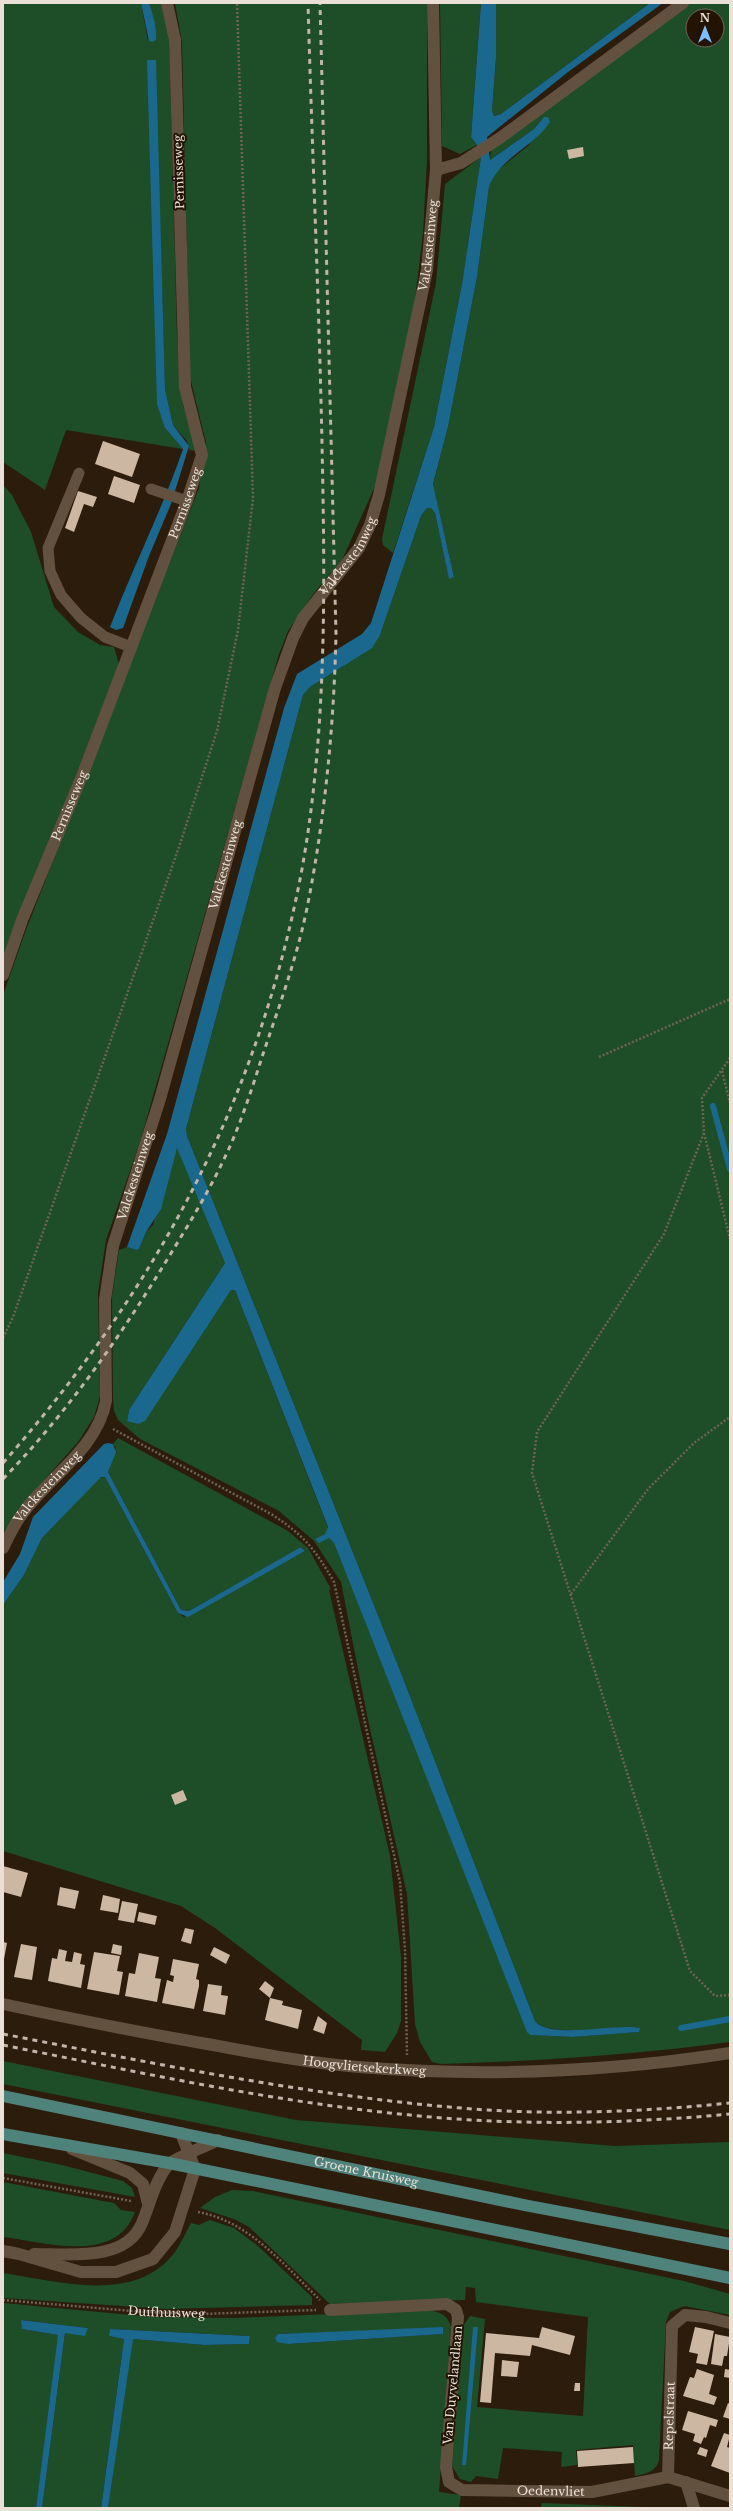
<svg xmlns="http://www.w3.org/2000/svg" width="733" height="2511" viewBox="0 0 733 2511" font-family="'Libre Baskerville',serif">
	<rect width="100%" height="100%" fill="#2c1c0c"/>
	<g fill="#1d4e27" fill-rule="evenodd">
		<path d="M3,3H141L148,41L153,17L149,3H164L169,31L177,336L183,405L197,451L189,450L187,441L173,425L165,389L155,60L165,428L183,449L66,430L45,490L3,462Z"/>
		<path d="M175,3H427V161L423,233L414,308L380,475L342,560L314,593L288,631L279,654L140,1142L106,1240L98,1293L100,1396L94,1417L78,1442L20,1507L3,1533V995L26,930L199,488L206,443L190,377L182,42Z"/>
		<path d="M440,3H481L471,137L477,145L460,154L442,146Z"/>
		<path d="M496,3H650L501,114L493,116L492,111L496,57Z"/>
		<path d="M689,3H730V2042C634,2055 538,2061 441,2064L432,2062L420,2042L415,2024L407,1894L367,1715L341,1582L314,1541L279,1511L140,1439L118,1420L114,1411L113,1398L112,1296L119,1250L127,1247L136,1250L139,1249L146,1232L153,1225L175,1149H179L225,1263L129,1410L127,1420L138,1424L231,1290H235L328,1528L325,1534L316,1539L329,1538L334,1543L530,2035L573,2037L638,2032V2027C617,2028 548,2037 535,2021L403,1678L187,1136L186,1129L303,695L310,687L342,667L380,635L421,516L427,508H431L435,513L449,578L454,577L433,485L448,427L477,277L489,187L493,174L529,145L544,117L534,129L490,160L491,150ZM693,16H717V40H693Z"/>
		<path d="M481,157L462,284L434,427L393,553L383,545L382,539L436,283L445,184Z"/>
		<path d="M3,485L12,495L31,532L54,607L78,632L100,645L114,647L119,664L3,963Z"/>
		<path d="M118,1438L288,1531L308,1548L331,1589L329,1590L390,1856L401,1957V2021L397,2033L385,2052L361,2050L362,2040L215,1928L181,1906L3,1851V1605L24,1575L42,1538L99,1478L105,1477L178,1613L184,1617L305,1551L302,1547L189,1611L181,1610L108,1472L116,1448L113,1444Z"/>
		<path d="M3,2061L296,2120L615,2146L730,2142V2230L3,2084Z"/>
		<path d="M3,2153L62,2165L123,2181L132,2188L135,2197L3,2173Z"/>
		<path d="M3,2182L114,2203L121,2210L135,2212C116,2265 44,2242 3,2237Z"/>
		<path d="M232,2190L253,2191L684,2281L730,2294V2315L684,2306L670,2312L666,2322L659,2460C657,2471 646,2474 635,2476L633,2445L576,2450L577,2465L561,2467L562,2452L503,2448L498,2479L476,2476L471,2482L460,2479L452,2466L463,2326L470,2316L485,2319L477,2407L583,2416L588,2317L476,2302L475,2288L466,2287L465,2300L330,2304L249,2227L234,2219L200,2208L215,2197Z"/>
		<path d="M210,2220L234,2228L258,2246L312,2297V2305L167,2309L3,2298V2273C58,2281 135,2305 175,2252C181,2243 186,2232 191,2223L199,2225Z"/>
		<path d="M3,2303L152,2317L233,2318L426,2310C439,2312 447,2313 451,2327L439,2492L461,2495L459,2508H108L131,2342L133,2339L204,2345L249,2344L250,2336L110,2329L109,2336L124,2339L101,2508H42L65,2333L88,2328L22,2320V2329L58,2335V2345L36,2508H3ZM443,2328L442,2334L288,2344L275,2338L278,2334Z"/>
		<path d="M542,2503L643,2507L541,2508Z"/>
	</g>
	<g fill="#1b688e">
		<path d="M141,3H149C153,15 157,28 156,40L152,42L149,41Z"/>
		<path d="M481,3H496V57L492,111L494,116L501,114L650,3H663L568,72L487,137L490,160L534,129L544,117H548L550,122C534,147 499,158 489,187L477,277L448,427L433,484L454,577L449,579L435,513L431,508H427L421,516L380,635L372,648L310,687L303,695L186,1129L187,1136L403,1678L535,2021C550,2040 616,2023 640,2028L639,2032L573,2037L530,2035L527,2032L334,1543L329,1538L319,1543L315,1539L325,1534L328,1527L235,1290H231L145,1421L138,1424L127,1421L129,1410L225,1263L177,1148L161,1209L146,1232L139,1249L136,1250L127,1247L167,1134L284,708L297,674L362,634L371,623L434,427L462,284L481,157L477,145L471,137Z"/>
		<path d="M147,60H156L165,389L173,425L189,446L171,504L149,556L123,628L116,630L110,627C133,567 162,510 183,449L165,428L157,404Z"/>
		<path d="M108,1443L113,1444L116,1452L108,1472L181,1610L189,1611L301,1547L305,1551L188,1617L178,1613L105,1477H101L42,1538L24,1575L3,1605V1582L20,1554L33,1517L104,1444Z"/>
		<path d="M21,2320L88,2328L85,2336L65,2333L42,2508H36L58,2335L22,2329Z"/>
		<path d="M443,2327V2334L288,2344L277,2342L275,2338L278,2334Z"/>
		<path d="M473,2327H478L466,2465H462Z"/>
		<path d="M110,2329L250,2336L249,2344L204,2345L133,2339L108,2508H101L124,2339L109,2336Z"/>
	</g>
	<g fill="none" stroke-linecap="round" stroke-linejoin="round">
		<g stroke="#1b688e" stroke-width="6">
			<path d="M713,1106L730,1169"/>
			<path d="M681,2028L730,2019"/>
		</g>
	</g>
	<g fill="#ccb7a3">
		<path d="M583,147L584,156L569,159L567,150Z"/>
		<path d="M103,441L140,454L132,477L95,464Z"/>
		<path d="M114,476L140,485L134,503L108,494Z"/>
		<path d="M78,491L97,497L93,507L84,504L74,532L65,528Z"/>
		<path d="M183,1790L187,1800L175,1805L171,1795Z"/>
		<path d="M3,1866L28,1873L21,1897L3,1892Z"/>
		<path d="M60,1887L79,1891L75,1909L57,1905Z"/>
		<path d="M103,1895L120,1899L118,1913L100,1910Z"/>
		<path d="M122,1901L138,1904L134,1923L118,1920Z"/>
		<path d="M139,1912L157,1916L155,1925L137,1921Z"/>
		<path d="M185,1928L194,1930L191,1944L181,1941Z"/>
		<path d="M3,1942L7,1943L4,1959H3Z"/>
		<path d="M21,1944L37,1947L32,1980L14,1977Z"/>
		<path d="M113,1944L122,1946L121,1955L111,1953Z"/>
		<path d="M214,1947L230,1955L226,1964L210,1955Z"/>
		<path d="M59,1949L67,1951L65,1961L72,1962L74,1952L82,1954L80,1964L85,1965L81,1988L48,1981L52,1958L57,1959Z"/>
		<path d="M94,1952L120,1956L117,1971L123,1972L119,1995L87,1989Z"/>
		<path d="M139,1953L159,1957L155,1978L161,1979L157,2002L125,1996L129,1973L135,1974Z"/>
		<path d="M173,1959L199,1964L196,1979L199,1980V1986L194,2009L162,2003L167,1980L173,1982L174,1976L170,1975Z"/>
		<path d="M265,1981L274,1988L270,1998L259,1989Z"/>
		<path d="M208,1984L222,1986L221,1995L228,1996L225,2015L203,2011Z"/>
		<path d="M270,1998L283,2001L282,2005L302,2010L298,2029L265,2020Z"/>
		<path d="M318,2016L327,2023L324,2034L313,2030Z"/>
		<path d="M542,2327L575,2336L570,2355L532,2345L530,2356L495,2353L491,2403L480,2402L486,2333L539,2338Z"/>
		<path d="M695,2327L714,2331L707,2365L696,2363L698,2354L689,2352Z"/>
		<path d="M715,2334L730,2337L727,2356H724L722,2366L711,2364Z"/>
		<path d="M502,2360L519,2362L517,2377L501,2376Z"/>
		<path d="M697,2369L714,2375L709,2394L717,2397L714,2405L683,2396L690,2377L694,2378Z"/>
		<path d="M725,2369L730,2370V2378L724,2377Z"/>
		<path d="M575,2383H580V2391H574Z"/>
		<path d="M728,2403L730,2404V2419L723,2417Z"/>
		<path d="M688,2411L718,2420L716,2427L710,2425L706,2438L704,2437L701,2444L693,2441L695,2434L682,2430Z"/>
		<path d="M724,2433L730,2435L727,2447L730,2448V2473L711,2466Z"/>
		<path d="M633,2447L634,2463L578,2467L577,2451Z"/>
		<path d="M700,2447L708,2450L706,2457L697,2454Z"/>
	</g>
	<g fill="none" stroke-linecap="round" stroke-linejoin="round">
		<g stroke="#706254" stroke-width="2.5" stroke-dasharray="2 2" stroke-linecap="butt">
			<path d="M599,1057L730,999"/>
			<path d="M730,1058L702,1098L704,1133L730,1239"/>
			<path d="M722,1071L730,1103"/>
			<path d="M704,1133L664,1234L537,1432L532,1473L690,1971L715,1996L730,1995"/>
			<path d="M3,1338L13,1317L179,847L217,731L238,630L253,498L237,3"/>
			<path d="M113,1429L271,1514C304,1535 314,1548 334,1582L400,1882L405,1950L407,2055"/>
			<path d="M571,1594L648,1489L694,1443L730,1417"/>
			<path d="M3,2178L131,2201"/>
			<path d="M198,2212C249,2221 284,2265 320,2300"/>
			<path id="s1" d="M3,2300L144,2312L202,2314L316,2310"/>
		</g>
		<g stroke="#63513f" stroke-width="11">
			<path d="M79,473L48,548L50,571L61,595L81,618L105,637L131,647"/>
			<path d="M151,489L187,501"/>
		</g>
		<g stroke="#63513f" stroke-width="12">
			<path d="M436,170L461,163L500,138L683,3"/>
			<path id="s2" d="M3,975L22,920L82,776L187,501L202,455L185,387L175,40L167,3"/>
			<path id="s3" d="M3,1548C9,1536 14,1524 23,1513C50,1476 97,1449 106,1401L105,1300L113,1246L160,1099L275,688L293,638L303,618L359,548L370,525L379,495L427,270L436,170L433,3"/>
			<path id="s4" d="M3,2004C73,2019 143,2033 213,2045C261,2054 310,2063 359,2067C481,2077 608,2072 730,2053"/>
			<path id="s5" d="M330,2310L447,2304L456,2310L458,2317L446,2467L449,2482L462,2490L592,2492L668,2477L730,2496"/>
			<path id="s6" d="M668,2477L672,2326L685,2315L706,2317L730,2323"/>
			<path d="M686,2482L694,2508"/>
		</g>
		<g stroke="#63513f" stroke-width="12">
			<path d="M72,2149L130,2173L143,2184L148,2204"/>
			<path d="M3,2251L19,2254L81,2272H116L153,2259L175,2232L195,2169L181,2133"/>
			<path d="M34,2254C69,2254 126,2262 142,2223C150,2204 155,2180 169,2164C173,2159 209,2145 218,2140"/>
		</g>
		<g stroke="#4e837c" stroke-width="12">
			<path id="s7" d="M3,2096L524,2205L730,2244"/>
			<path d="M3,2134L169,2163L730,2278"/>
		</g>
		<g stroke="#c1b5aa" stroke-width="3" stroke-dasharray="5 5" stroke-linecap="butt">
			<path d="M3,1463C157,1288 259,1099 302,869C327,729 325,586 322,444C319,297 312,150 308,3"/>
			<path d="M3,1479C66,1414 118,1340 165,1263C189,1224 213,1185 231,1144C244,1114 254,1082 264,1051C280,1004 297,957 307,908C325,818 334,725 336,634L320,3"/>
			<path d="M3,2034C163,2065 324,2099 487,2110C567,2115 650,2111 730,2103"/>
			<path d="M3,2045C138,2072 273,2102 410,2115C515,2126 624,2124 730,2114"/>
		</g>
	</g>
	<g text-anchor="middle" stroke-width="4" stroke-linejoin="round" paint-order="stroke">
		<g font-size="12" fill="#ebe0d6" stroke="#221304">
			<text transform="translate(179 172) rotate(-92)" y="4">Pernisseweg</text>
			<text dy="4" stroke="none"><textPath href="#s3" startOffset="1395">Valckesteinweg</textPath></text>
			<text dy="4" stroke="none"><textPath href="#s2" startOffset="506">Pernisseweg</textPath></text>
			<text dy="4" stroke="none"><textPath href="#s3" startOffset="1071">Valckesteinweg</textPath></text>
			<text dy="4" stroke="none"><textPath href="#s2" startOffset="182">Pernisseweg</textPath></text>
			<text dy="4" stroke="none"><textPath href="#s3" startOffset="735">Valckesteinweg</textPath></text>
			<text dy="4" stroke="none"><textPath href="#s3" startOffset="411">Valckesteinweg</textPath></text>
			<text dy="4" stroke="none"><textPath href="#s3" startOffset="76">Valckesteinweg</textPath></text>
			<text dy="4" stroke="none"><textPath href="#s4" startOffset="367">Hoogvlietsekerkweg</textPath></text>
			<text dy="4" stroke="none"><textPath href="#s7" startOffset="371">Groene Kruisweg</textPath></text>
			<text dy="4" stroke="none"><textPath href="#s1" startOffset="164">Duifhuisweg</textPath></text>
			<text transform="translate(453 2385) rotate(-85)" y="4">Van Duyvelandlaan</text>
			<text dy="4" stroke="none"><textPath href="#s6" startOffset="61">Repelstraat</textPath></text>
			<text dy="4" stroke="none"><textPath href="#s5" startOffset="405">Oedenvliet</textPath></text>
		</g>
	</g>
	<rect width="733" height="2511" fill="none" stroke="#ebe0d6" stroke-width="8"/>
	<g transform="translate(705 28)"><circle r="19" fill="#221304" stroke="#726558"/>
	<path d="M0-3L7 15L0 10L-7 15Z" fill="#7cbef9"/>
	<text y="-6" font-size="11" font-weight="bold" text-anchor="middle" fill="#ebe0d6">N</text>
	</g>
</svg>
